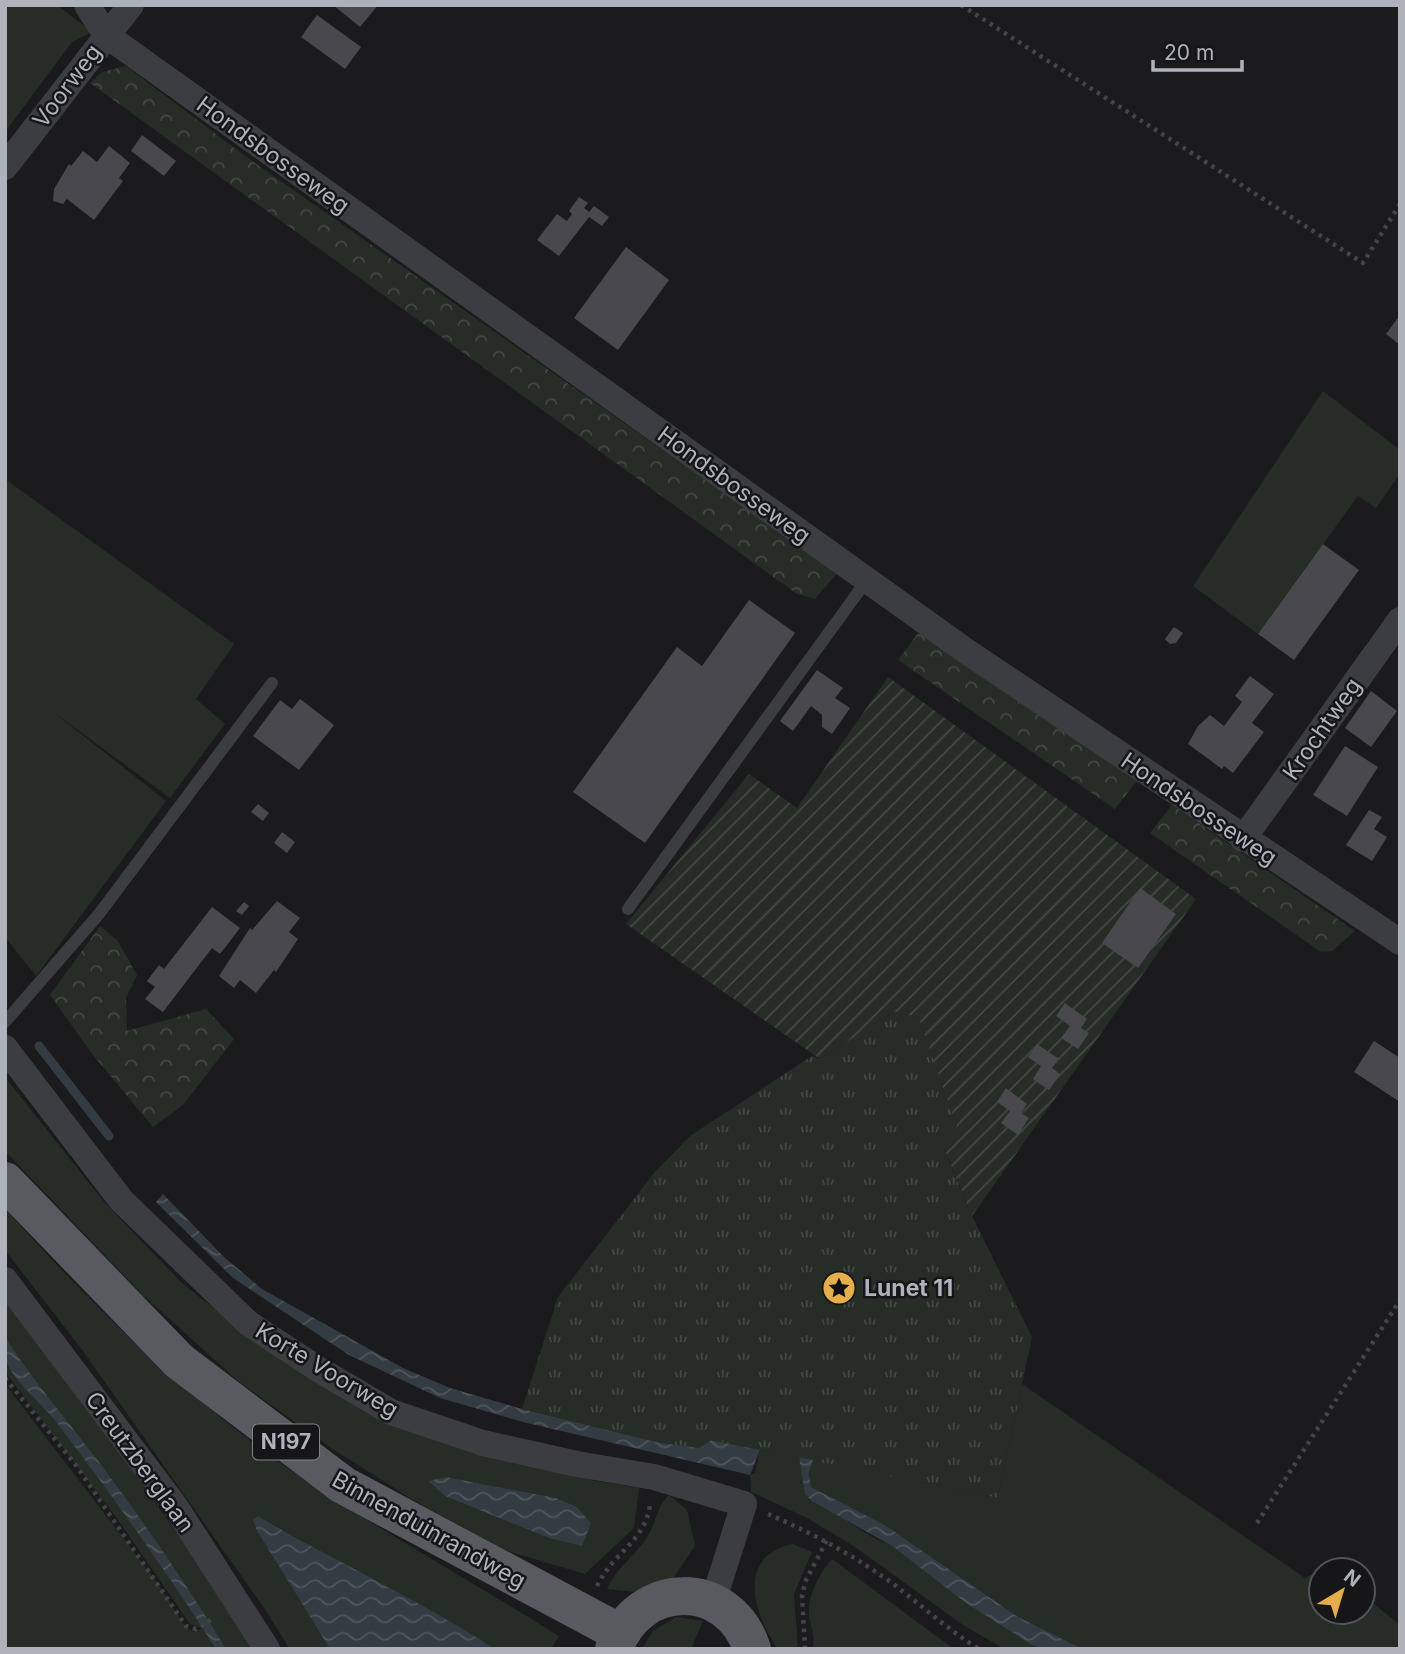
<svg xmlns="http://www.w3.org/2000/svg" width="1405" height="1654" viewBox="0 0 1405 1654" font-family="Inter,sans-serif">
	<defs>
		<pattern id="forest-crowns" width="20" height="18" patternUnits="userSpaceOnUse" patternTransform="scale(1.75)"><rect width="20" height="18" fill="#252d26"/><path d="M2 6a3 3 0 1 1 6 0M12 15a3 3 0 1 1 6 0" fill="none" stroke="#424944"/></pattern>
		<pattern id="park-tufts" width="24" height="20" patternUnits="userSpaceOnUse" patternTransform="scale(1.75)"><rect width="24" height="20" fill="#252d26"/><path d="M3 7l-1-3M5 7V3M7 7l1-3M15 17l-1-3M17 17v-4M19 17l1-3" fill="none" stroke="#424944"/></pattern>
		<pattern id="garden-furrows" width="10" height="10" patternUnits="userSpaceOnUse" patternTransform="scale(1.75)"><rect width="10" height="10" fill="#252d26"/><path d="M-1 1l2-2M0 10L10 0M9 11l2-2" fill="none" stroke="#424944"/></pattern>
		<pattern id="water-waves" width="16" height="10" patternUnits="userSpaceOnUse" patternTransform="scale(1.75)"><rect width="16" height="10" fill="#333c42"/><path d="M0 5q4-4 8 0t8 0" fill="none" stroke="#4e565b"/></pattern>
	</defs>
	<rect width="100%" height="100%" fill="#1b1b1d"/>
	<g fill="#252d26" fill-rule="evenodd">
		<path d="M5,5H57L92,32L72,42L5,132Z"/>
		<path d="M1323,391L1400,450V474L1376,508L1358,496L1258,634L1193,586Z"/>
		<path d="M5,479L234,644L196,699L225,724L170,798L52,711L166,801L36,976L5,937Z"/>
		<path d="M5,1077L105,1203L182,1283L269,1352L471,1451L596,1481L639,1488L634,1528L585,1574L504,1550L410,1498L331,1448L238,1381L143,1295L5,1151ZM446,1477L556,1498L497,1515L445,1496L428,1481Z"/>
		<path d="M5,1208C95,1310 197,1408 311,1484C392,1537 477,1585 559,1636L551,1649H495L258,1516L254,1520L257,1531L330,1649H290L264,1608L83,1351L5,1250Z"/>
		<path d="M5,1291L259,1649H5V1384L157,1582L184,1624L193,1632L202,1628L190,1624L116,1517L5,1372Z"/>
		<path d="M1022,1384L1305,1578L1324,1568L1327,1570H1321V1612H1363V1595L1400,1625V1649H1083L1018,1617L885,1525L811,1487L809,1473L813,1460L998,1498Z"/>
		<path d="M760,1450L799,1457L805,1493L872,1537L892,1546L963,1601L1043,1649H1004L963,1625L855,1547L807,1518L751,1492L750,1475L755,1473Z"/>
		<path d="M669,1495L687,1510L695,1546L672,1580L634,1592L607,1589C617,1566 640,1553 651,1530C657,1517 658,1505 669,1495Z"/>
		<path d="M793,1544L812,1552L794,1594L798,1649H778C753,1614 736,1555 793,1544Z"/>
		<path d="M832,1559L951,1647L954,1649H813C815,1635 811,1628 809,1616C807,1597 820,1572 832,1559Z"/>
		<path d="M676,1617L703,1621L691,1649H642L653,1631Z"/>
	</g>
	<g fill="url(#forest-crowns)">
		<path d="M126,66L241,153L837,573L815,599L797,594L90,83L102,72Z"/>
		<path d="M919,632L1137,781L1115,809L898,660Z"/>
		<path d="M1172,805L1355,931L1332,951L1321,952L1150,833Z"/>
		<path d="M100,926L117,940L137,975L126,998L127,1031L206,1009L234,1039L183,1105L153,1127L93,1055L50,995Z"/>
	</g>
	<path fill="url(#park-tufts)" d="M894,1012L918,1017L958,1126L944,1149L972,1216L1032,1337L998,1498L711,1440L699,1448L656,1442L522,1409L558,1297L654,1173L690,1136L812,1056L820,1059Z"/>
	<path fill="url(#garden-furrows)" d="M888,677L1196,899L972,1216L944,1148L957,1126L918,1017L894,1012L820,1059L626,924L749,774L797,808Z"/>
	<g fill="url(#water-waves)">
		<path d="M163,1194L224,1257L262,1289L403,1368L450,1388L522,1409L656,1442L699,1448L711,1440L760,1450L750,1475L523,1422L440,1398L349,1355L233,1278L156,1202Z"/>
		<path d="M5,1337C33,1381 67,1420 99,1462C144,1522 187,1585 226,1649H216C167,1572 114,1498 58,1424C44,1405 12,1381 5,1358C4,1352 5,1343 5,1337Z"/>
		<path d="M799,1457L813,1460L809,1473L811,1487L885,1525L1018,1617L1083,1649H1043L1032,1645L963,1601L892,1546L812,1501L805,1494Z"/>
		<path d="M446,1477L556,1498L577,1507L591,1523L582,1546L549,1538L445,1496L428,1481Z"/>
		<path d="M258,1516C336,1562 420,1600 495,1649H330L257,1531L253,1520Z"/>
	</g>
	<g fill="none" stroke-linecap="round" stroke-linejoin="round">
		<path stroke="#333c42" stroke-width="9" d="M39,1046L109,1136"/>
	</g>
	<g fill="#48484d">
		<path d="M333,5H378L360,27Z"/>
		<path d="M317,15L361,47L345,69L301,37Z"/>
		<path d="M142,135L176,161L164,176L131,151Z"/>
		<path d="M109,146L130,163L119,178L123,181L94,220L67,199L63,204L53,201L54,189L69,164L71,166L83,151L97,162Z"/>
		<path d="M579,197L588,203L584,208L589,212L594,206L609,217L602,226L589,217L559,256L537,240L557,214L567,221L572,214L569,211Z"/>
		<path d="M626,247L669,280L618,350L574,318Z"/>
		<path d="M1400,315V345L1386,334Z"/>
		<path d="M1323,544L1359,570L1294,660L1258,634Z"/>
		<path d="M749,600L795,633L645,843L573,792L677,647L702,666Z"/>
		<path d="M1174,627L1183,633L1176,643L1170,644L1165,639Z"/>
		<path d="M817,670L843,688L835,698L850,708L832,734L822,727V715L811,706L793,731L780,721Z"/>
		<path d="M1250,676L1274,694L1252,723L1264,732L1233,773L1224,766L1222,769L1188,744L1198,726L1210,715L1224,726L1242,702L1235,696Z"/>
		<path d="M1371,691L1397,711L1371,747L1345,728Z"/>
		<path d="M300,699L334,725L299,770L253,736L280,700L292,709Z"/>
		<path d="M1345,746L1378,767L1347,816L1313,795Z"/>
		<path d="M258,804L269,813L263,821L251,812Z"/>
		<path d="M1369,810L1382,817L1374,829L1387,837L1372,861L1346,845Z"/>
		<path d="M282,832L295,842L287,853L274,843Z"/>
		<path d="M1140,888L1176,914L1138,968L1102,943Z"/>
		<path d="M277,901L300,918L289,932L298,939L276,972L274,970L256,993L240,980L234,988L219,976L250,928L252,930Z"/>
		<path d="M244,902L249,906L242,915L236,911Z"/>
		<path d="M212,907L240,928L220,954L212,948L163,1012L145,999L155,987L147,981L159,965L164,969Z"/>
		<path d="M1065,1003L1087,1019L1081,1028L1089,1033L1078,1049L1061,1038L1070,1026L1056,1016Z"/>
		<path d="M1374,1041L1400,1058V1102L1354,1072Z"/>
		<path d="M1037,1044L1059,1059L1052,1068L1060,1074L1049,1090L1033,1079L1041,1066L1028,1057Z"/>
		<path d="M1006,1088L1027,1104L1021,1113L1029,1118L1018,1135L1001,1123L1010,1111L997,1102Z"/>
	</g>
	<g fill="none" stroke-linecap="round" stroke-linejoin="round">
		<g stroke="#424448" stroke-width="4.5" stroke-dasharray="3.5 5" stroke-linecap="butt">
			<path d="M961,5L1363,263L1400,204"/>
			<path d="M5,1378L75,1464L186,1626L196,1629L214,1618"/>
			<path d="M768,1514C812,1533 853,1555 892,1583C921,1605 947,1629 979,1649"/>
			<path d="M1257,1523L1400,1300"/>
			<path d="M597,1586C613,1552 645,1542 650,1505"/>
			<path d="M805,1649L802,1595L806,1580L827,1540"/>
		</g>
		<g stroke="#3c3d41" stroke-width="12">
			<path d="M628,909L867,580"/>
			<path d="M5,1022L99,914L272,683"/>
		</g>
		<g stroke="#3c3d41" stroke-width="26">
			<path d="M87,5L106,35L966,651L1400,942"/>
			<path d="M5,167L131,5"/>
			<path d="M1243,839L1400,620"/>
			<path d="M5,1048L121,1200L248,1323L318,1369L391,1412L483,1443L577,1464L654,1477L744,1504L713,1602"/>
			<path d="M5,1280L175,1506L267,1649"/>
		</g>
		<g stroke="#585a60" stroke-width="38">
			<path d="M5,1181L179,1361L343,1485L620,1633"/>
			<path d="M614,1649C638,1579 729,1578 752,1649"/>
		</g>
	</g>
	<defs>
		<symbol id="sight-disc" viewBox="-11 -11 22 22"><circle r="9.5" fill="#e6ae4a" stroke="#161618"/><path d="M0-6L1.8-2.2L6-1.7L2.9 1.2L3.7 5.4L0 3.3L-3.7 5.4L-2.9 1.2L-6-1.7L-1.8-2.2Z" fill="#111"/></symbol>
	</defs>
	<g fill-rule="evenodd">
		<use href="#sight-disc" x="820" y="1269" width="38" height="38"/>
	</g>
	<g text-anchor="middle" stroke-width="5" stroke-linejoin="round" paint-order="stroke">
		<rect fill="#161618" stroke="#80838a" stroke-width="2" x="253" y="1424.5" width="66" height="35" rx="5"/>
		<g font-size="21" font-weight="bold" fill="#aeb2bb">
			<text x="286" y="1449">N197</text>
		</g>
		<g font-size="23" fill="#aeb2bb" stroke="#161618">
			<text transform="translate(67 86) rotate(-53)" y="8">Voorweg</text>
			<text transform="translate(273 155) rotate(36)" y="8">Hondsbosseweg</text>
			<text transform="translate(734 485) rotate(36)" y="8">Hondsbosseweg</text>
			<text transform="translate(1322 729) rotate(-55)" y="8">Krochtweg</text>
			<text transform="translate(1199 809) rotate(34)" y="8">Hondsbosseweg</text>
			<text transform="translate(327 1370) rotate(31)" y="8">Korte Voorweg</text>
			<text transform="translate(140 1462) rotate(54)" y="8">Creutzberglaan</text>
			<text transform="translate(429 1530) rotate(29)" y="8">Binnenduinrandweg</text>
		</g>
		<g font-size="23" font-weight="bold" fill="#aeb2bb" stroke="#161618" text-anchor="start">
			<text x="864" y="1296">Lunet 11</text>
		</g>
	</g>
	<rect width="1405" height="1654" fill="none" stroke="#aeb2bb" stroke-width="14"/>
	<g transform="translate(1342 1591) rotate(38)"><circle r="33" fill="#161618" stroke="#535459" stroke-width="2"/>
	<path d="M0-5L12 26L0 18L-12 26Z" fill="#e6ae4a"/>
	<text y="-10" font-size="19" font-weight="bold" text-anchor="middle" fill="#aeb2bb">N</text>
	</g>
	<path d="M1153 60v10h89v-10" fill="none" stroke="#aeb2bb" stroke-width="3.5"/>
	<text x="1164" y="60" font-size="21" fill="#aeb2bb" stroke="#161618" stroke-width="5" paint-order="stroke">20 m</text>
</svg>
